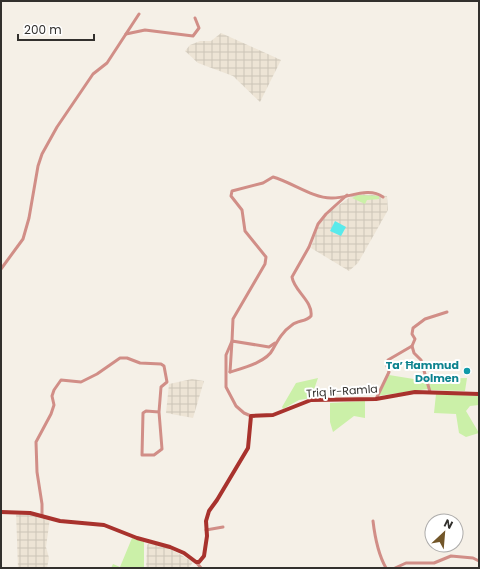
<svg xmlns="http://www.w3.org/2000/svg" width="480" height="569" viewBox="0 0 480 569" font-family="Poppins,sans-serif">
	<defs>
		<pattern id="industrial-grid" width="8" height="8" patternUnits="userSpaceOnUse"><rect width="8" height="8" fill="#ede4d5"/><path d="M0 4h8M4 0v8" fill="none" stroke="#ccc4b7"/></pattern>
	</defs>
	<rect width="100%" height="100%" fill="#f5f0e7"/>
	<g fill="url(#industrial-grid)">
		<path d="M221,33L281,60L260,102L233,76L198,63L185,51L190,45L200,41H211Z"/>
		<path d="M360,194L387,196L388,210L358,263L349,271L311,248L318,226L329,212L353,195Z"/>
		<path d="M192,379L204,381L193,418L166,413L169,384Z"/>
		<path d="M16,512L50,518L46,547L49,558L47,568H18Z"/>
		<path d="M150,542L169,548L193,562L189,568H146L147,545Z"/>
	</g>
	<g fill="#cbf0a8">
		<path d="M358,195L379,196V199L367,200L365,204L352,198Z"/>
		<path d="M389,375L426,381L428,389L377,396Z"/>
		<path d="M318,378L311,398L299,400L283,409L282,407L296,383Z"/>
		<path d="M467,378L465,391L430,390L427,379Z"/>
		<path d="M436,394L479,396V405L470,406L466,411L479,433L466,437L459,433L456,414L434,413Z"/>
		<path d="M365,401V418L354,416L333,432L330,422V403Z"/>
		<path d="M132,538L144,542V568H111L113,564L120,567Z"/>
	</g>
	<path fill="#59eaeb" d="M335,221L346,227L341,236L330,231Z"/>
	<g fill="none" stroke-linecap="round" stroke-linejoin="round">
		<g stroke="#d18e87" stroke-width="3">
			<path d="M126,34L145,30L193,36L199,28L195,18"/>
			<path d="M1,269L23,239L29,218L38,166L42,154L57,127L93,74L107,63L139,14"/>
			<path d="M230,372C243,368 267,362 273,349C278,340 283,331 292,325C298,320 306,322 311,316C313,301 294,291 292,277L309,247L318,224L326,214L347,195"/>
			<path d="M230,372L232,341L269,347L275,343"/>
			<path d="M430,392L421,360L414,353L412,346L415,339L412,334L413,328L425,319L447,312"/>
			<path d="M376,399L389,372L387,366L388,360L412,346"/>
			<path d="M251,416L244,413L236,406L226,387V355L232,341L233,319L265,264L266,257L245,231L242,210L231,196L232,191L263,183L273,177C291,182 313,198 331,198C347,199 368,186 383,197"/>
			<path d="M42,515V504L37,472L36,442L51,414L54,405L52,396L54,390L61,380L81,382L97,374L120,358H127L140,363L161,364L164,366L167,382L161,387L159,412L162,449L154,455H142L143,413L146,411L159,412"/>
			<path d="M373,521C375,538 378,554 386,568"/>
			<path d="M206,530L223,527"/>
			<path d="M196,562L201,568"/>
			<path d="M395,568L406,563H434L451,556L473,558L479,561"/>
		</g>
		<path stroke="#a8322d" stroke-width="4" d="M1,512L30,513L60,521L104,525L137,538L170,547L184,553L196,562H199L204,556L207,536L206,521L209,511L217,500L248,448L251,416L273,415L311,400L376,399L415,392L479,394"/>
	</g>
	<circle fill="#0f9aa8" stroke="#fff" stroke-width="1.5" cx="467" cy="371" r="4"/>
	<g text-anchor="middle" stroke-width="4" stroke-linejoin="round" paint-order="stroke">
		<g font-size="11" font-weight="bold" fill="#0d838f" stroke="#fff" text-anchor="end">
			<text x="459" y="369">Ta’ Ħammud<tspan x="459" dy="13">Dolmen</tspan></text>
		</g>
		<g font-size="11" fill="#32302d" stroke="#fff">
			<text transform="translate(342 391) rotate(-4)" y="4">Triq ir-Ramla</text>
		</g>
	</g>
	<rect width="480" height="569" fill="none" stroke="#32302d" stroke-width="4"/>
	<g transform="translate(444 533) rotate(26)"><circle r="19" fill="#ffffff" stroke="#adacab"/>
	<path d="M0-3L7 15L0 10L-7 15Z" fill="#725629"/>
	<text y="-6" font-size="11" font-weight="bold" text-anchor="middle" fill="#32302d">N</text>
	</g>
	<path d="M18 34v6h76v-6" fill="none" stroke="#32302d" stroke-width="2"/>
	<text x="24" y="34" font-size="12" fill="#32302d" stroke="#ffffff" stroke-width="3" paint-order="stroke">200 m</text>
</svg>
